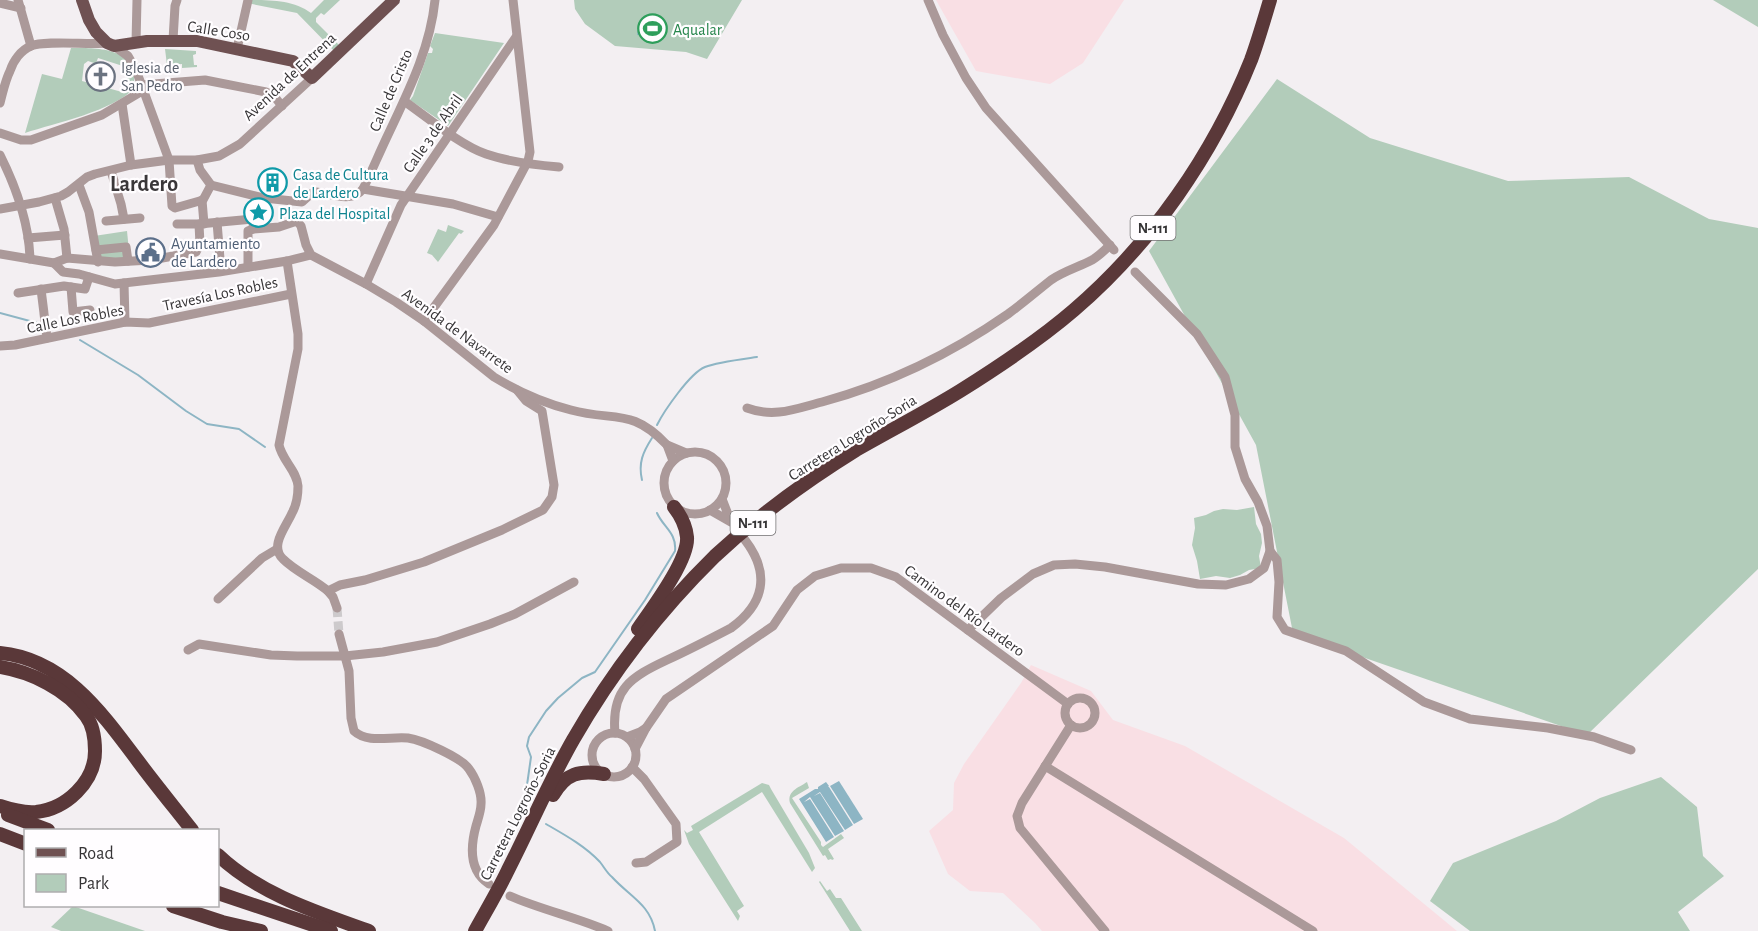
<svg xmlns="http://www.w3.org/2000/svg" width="1758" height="931" viewBox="0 0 1758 931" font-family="'Alegreya Sans',sans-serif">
	<rect width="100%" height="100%" fill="#f3eff2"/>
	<g fill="#f9dfe4">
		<path d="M936,0H1124L1083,63L1050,84L976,71Z"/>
		<path d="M1031,665L1091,691L1113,720L1185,746L1344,838L1457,931H1042L1035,923L1003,893L970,891L948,874L929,831L953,810L954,783L964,764L1021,683Z"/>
	</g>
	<g fill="#b2ccba" fill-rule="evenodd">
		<path d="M248,0C270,0 294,0 311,13L324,0H340L324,15L321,13L316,18V22L343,49L337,54L297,13L247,3Z"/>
		<path d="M574,0H742L707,59L686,52L615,46L585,24L575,9Z"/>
		<path d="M1713,0H1758V27Z"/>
		<path d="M435,33L504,43L448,126L410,100L413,96L428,53H432L433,49L430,46Z"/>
		<path d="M71,48C99,48 139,47 134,88C114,111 55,123 25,133L42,74L62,79ZM98,58L129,68L122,92L82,81L84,64L88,61L94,63L95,66Z"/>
		<path d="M165,49L196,51V54L193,55L194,65H197V67L182,68V64L167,65Z"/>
		<path d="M1277,79L1370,138L1508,181L1629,177L1709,219L1758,228V569L1587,735L1293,633L1256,445L1149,251Z"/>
		<path d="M448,225L464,231L461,234L459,233L438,262L432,255L427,253L438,229L446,232Z"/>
		<path d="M127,231L130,261L98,262L94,236Z"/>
		<path d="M1254,507L1256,524L1261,534L1262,543L1259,556L1261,568L1249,570L1240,575L1230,578L1216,576L1200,579L1197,561L1192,545L1195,528L1194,518L1206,515L1214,511L1223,509L1237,510Z"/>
		<path d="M1661,777L1697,807L1703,856L1724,876L1678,912L1690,931H1470L1430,901L1453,863L1556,821L1600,798Z"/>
		<path d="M807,782L809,788L792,798L821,842V845L823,847L841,834L844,838L828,849L834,859L832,860L831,859L828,860L825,855L823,856L790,803C787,791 798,788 807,782Z"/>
		<path d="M762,783L769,785L771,789L809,853L815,868L812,872L762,792L699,832L744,906L737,911L740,916L738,921L689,844L684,830L687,833L693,830L691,826Z"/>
		<path d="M820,881L827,891L830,889L836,898H841L862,931H850L819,882Z"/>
		<path d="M73,906L145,931H61L51,927Z"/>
	</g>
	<g fill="#8db5c4">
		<path d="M639,21L666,24L664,37L637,35Z"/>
		<path d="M839,781L863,819L854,824L830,786Z"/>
		<path d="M826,782L829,786L828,787H829L853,825L845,830L820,792L826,788L814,796L820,793L844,831L835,836L810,797L804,802L810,799L834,837L826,842L799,799L815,789H818V787Z"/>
	</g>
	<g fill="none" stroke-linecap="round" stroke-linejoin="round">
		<g stroke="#8db5c4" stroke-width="2">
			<path d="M0,313L41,324"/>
			<path d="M80,340L138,375L186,411L207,424L239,429L265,447"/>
			<path d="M657,425C664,411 690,373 705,367C717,362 743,359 757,357"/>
			<path d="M642,480C638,463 643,452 652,438"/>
			<path d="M530,800L527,785L531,757L527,746L529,737L546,711L558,698L582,678L595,672L645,600L675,551C677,533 663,527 657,513"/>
			<path d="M546,824C565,835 585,846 600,862C604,867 607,873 612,877C629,896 650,904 655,931"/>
		</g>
		<path stroke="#cdcacc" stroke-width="9" stroke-dasharray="9 4.5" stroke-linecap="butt" d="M337,608L339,634"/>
		<g stroke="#ab9999" stroke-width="9">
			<path d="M18,0L31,46"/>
			<path d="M928,0L943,35L966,78L986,108L1114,250"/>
			<path d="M0,3L21,8"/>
			<path d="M173,40L175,6L177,0"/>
			<path d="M136,43L137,0"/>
			<path d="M114,46L128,56L136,70L169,160L172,206L175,208L203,200L211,185"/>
			<path d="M237,49L248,0"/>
			<path d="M141,85L205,80L266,92L274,96L282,106"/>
			<path d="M404,101C427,117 460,145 486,154C509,162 535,165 559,167"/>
			<path d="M0,103C3,92 5,81 10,71C13,61 21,50 31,46C45,40 89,45 107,43"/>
			<path d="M122,104L131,165"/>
			<path d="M0,133L21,140H31L102,115L144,90"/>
			<path d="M0,155C16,187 29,223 30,259"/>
			<path d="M197,160L200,170L211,185L264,198L302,202L312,193L316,192C331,194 352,203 363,189C371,173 378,156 386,139C407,94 430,50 435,0"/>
			<path d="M111,171L121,204L124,219"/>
			<path d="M79,185L89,212L98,262"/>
			<path d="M363,189L453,204L498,217"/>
			<path d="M55,198L64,229L67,258"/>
			<path d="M202,200L204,224"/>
			<path d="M0,209L39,202L61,196L68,192L87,177L95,174L131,165L169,160H197L219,156L240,144L312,78"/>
			<path d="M106,221L140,218"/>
			<path d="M297,221L301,226L306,245L311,255L366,284L396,302L424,321L494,377C517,391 544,403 571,410C614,422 631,407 667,445"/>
			<path d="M217,222L221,271"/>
			<path d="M177,224H199L253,219"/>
			<path d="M253,224V219L257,214H262L264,198"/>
			<path d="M253,229L279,227L297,221"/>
			<path d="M28,238L65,235"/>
			<path d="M96,250L126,247L128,261"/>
			<path d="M0,254L54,263L67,258L115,262L151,260L196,252L200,244L199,224"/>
			<path d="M287,261L298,334V349L279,445C282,460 297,471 298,486C298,495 296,506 292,513C286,527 269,546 283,559C296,572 314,579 328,591L333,597L337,608"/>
			<path d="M54,263L63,272L79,274L115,284L219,272L287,261L311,255"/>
			<path d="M248,267V231L253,229"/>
			<path d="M124,283L125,322"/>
			<path d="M366,284L401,205L516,37"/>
			<path d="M71,287L73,312L90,310"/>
			<path d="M41,289L47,338"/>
			<path d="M18,293L64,286L85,289L89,277"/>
			<path d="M424,321L494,225L528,161L530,152L513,0"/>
			<path d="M0,346L15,345L125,322L149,323L291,294"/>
			<path d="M747,408C774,418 795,409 822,402C888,384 952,353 1008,314C1023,303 1037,291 1051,280C1064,271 1079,267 1092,260C1099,256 1104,251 1110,245"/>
			<circle cx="695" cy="483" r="31"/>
			<path d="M673,461L667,445L686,453"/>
			<path d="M710,510L731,522L722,499"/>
			<path d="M1270,551L1277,560L1279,582L1277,617L1285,630L1346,651L1424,702L1470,719L1548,728L1594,737L1631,750"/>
			<path d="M328,591L340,585L365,580L424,562L502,530L543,510L552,497L554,485L542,411L526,401L517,390"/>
			<path d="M218,599L262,558L277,549"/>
			<path d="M968,630L1001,598L1033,574L1054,565L1075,564L1105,567L1198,584L1226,585L1249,579L1264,568L1270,551L1267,526L1258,502L1245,479L1235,447V415L1225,377L1197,334L1135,272"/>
			<path d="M339,634L349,671L351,718L354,731C368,744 391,736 408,738C422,740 462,758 469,769C475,777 482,793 481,804C481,811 478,819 476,826C470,848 469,871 489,884"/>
			<path d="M188,650L199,644L271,655L297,656H345L383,652L437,642L490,624L515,614L574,582"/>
			<circle cx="1080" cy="713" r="15"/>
			<path d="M1071,725L1022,803L1017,816L1020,828L1105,931"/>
			<path d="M646,728L666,699L773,626L797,590L815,576L841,568H871L896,577L1068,704"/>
			<path d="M615,733C611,689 631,677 667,660C689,650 710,639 731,628C764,604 771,574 745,540"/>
			<circle cx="614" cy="755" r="22"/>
			<path d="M627,737L640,732L646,728L635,749"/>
			<path d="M1045,766L1313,931"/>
			<path d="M632,767L644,779L676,824L677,842L646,862L636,863"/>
			<path d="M510,896C542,910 576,917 608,931"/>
		</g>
		<path stroke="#6f5152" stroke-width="12" d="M82,0L89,20L96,32L107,43L114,46L147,41H197L293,61L312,78L394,0"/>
		<g stroke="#5a3839" stroke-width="14">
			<path d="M638,629C651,610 689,560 687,537C686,526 681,516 674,507"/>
			<path d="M0,653C64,659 102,713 138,761C155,784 174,807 192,830"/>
			<path d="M0,667C31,672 67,689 86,716C93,725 95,740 95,751C95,782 66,809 36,812C23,813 12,810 0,806"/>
			<path d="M553,795C566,773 579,770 604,774"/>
			<path d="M8,815L48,830"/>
			<path d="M0,834L26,844"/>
			<path d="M218,855C259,894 316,912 369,931"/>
			<path d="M218,893L331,931"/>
			<path d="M173,906L222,922L261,931"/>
			<path d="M475,931C486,911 498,891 508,870C530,827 549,782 573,740C612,672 659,611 715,556C758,516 806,481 856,450C891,430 926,412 960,391C1000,366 1038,341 1074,310C1151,244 1213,155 1251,60C1258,41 1264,20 1270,0"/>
		</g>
	</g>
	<defs>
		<symbol id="stadium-ring" viewBox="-11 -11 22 22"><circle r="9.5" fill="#fffdff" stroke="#2e9e5b" stroke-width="1.5"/><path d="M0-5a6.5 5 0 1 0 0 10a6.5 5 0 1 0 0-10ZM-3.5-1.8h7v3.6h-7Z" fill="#2e9e5b"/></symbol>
		<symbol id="church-ring" viewBox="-11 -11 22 22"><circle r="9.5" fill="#fffdff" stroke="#6b7280" stroke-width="1.5"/><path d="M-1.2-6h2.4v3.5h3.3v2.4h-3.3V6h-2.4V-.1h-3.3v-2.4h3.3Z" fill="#6b7280"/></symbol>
		<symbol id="building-ring" viewBox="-11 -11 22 22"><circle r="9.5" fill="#fffdff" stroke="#0f9aa8" stroke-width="1.5"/><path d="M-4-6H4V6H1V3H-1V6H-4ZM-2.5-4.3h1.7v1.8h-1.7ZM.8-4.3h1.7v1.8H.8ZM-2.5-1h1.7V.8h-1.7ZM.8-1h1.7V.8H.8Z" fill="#0f9aa8"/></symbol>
		<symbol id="sight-ring" viewBox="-11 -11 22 22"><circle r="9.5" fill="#fffdff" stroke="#0f9aa8" stroke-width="1.5"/><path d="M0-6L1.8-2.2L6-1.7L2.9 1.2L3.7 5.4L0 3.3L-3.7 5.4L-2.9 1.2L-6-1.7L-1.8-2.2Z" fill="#0f9aa8"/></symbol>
		<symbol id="civic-ring" viewBox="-11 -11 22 22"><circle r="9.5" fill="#fffdff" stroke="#5c6f8a" stroke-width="1.5"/><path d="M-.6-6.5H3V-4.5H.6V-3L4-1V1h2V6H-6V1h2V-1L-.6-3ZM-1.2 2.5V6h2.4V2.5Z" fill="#5c6f8a"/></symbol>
	</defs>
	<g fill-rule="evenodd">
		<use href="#stadium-ring" x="636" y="12" width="33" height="33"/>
		<use href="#church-ring" x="84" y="60" width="33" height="33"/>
		<use href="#building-ring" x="256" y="166" width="33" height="33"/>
		<use href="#sight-ring" x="242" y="196" width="33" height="33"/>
		<use href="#civic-ring" x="134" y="236" width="33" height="33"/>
	</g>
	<g text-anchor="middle" stroke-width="4.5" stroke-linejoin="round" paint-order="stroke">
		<g fill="#fffdff" stroke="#727072" stroke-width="1.5">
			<rect x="1130.5" y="216" width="45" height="24" rx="4.5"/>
			<rect x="730.5" y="511" width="45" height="24" rx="4.5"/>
		</g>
		<g font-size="15" font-weight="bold" fill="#363436">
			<text x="1153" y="233">N-111</text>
			<text x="753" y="528">N-111</text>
		</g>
		<g font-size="16" fill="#27864d" stroke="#fffdff" text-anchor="start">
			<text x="673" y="35">Aqualar</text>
		</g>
		<g font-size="16" fill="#363436" stroke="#fffdff">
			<text transform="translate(219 30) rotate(9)" y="6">Calle Coso</text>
			<text transform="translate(289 76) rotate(-43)" y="6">Avenida de Entrena</text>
			<text transform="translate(390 90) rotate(-67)" y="6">Calle de Cristo</text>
			<text transform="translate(432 133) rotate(-55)" y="6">Calle 3 de Abril</text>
			<text transform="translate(220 293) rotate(-12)" y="6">Travesía Los Robles</text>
			<text transform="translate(75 318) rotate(-11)" y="6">Calle Los Robles</text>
			<text transform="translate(458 330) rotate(36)" y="6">Avenida de Navarrete</text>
			<text transform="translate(852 437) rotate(-32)" y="6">Carretera Logroño-Soria</text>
			<text transform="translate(965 610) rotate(36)" y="6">Camino del Río Lardero</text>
			<text transform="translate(517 813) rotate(-63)" y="6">Carretera Logroño-Soria</text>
		</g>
		<g font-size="16" fill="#5b616d" stroke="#fffdff" text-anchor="start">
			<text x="121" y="73">Iglesia de<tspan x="121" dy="18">San Pedro</tspan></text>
		</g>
		<g font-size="16" fill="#0d838f" stroke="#fffdff" text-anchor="start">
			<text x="293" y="180">Casa de Cultura<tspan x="293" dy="18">de Lardero</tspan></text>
			<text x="279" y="219">Plaza del Hospital</text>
		</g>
		<g font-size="16" fill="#4e5e75" stroke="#fffdff" text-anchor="start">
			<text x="171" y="249">Ayuntamiento<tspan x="171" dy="18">de Lardero</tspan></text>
		</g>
		<g font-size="22" font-weight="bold" fill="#3a3739" stroke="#fffdff">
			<text x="144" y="191">Lardero</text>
		</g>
	</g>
	<rect x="24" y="829" width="195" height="78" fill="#fffdff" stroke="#afadaf" stroke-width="1.5"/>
	<rect x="36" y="848" width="30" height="9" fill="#6f5152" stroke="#afadaf" stroke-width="1.5"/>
	<text x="78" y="859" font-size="18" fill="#363436">Road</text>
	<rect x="36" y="874" width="30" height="18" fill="#b2ccba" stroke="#afadaf" stroke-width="1.5"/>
	<text x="78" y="889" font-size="18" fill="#363436">Park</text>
</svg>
